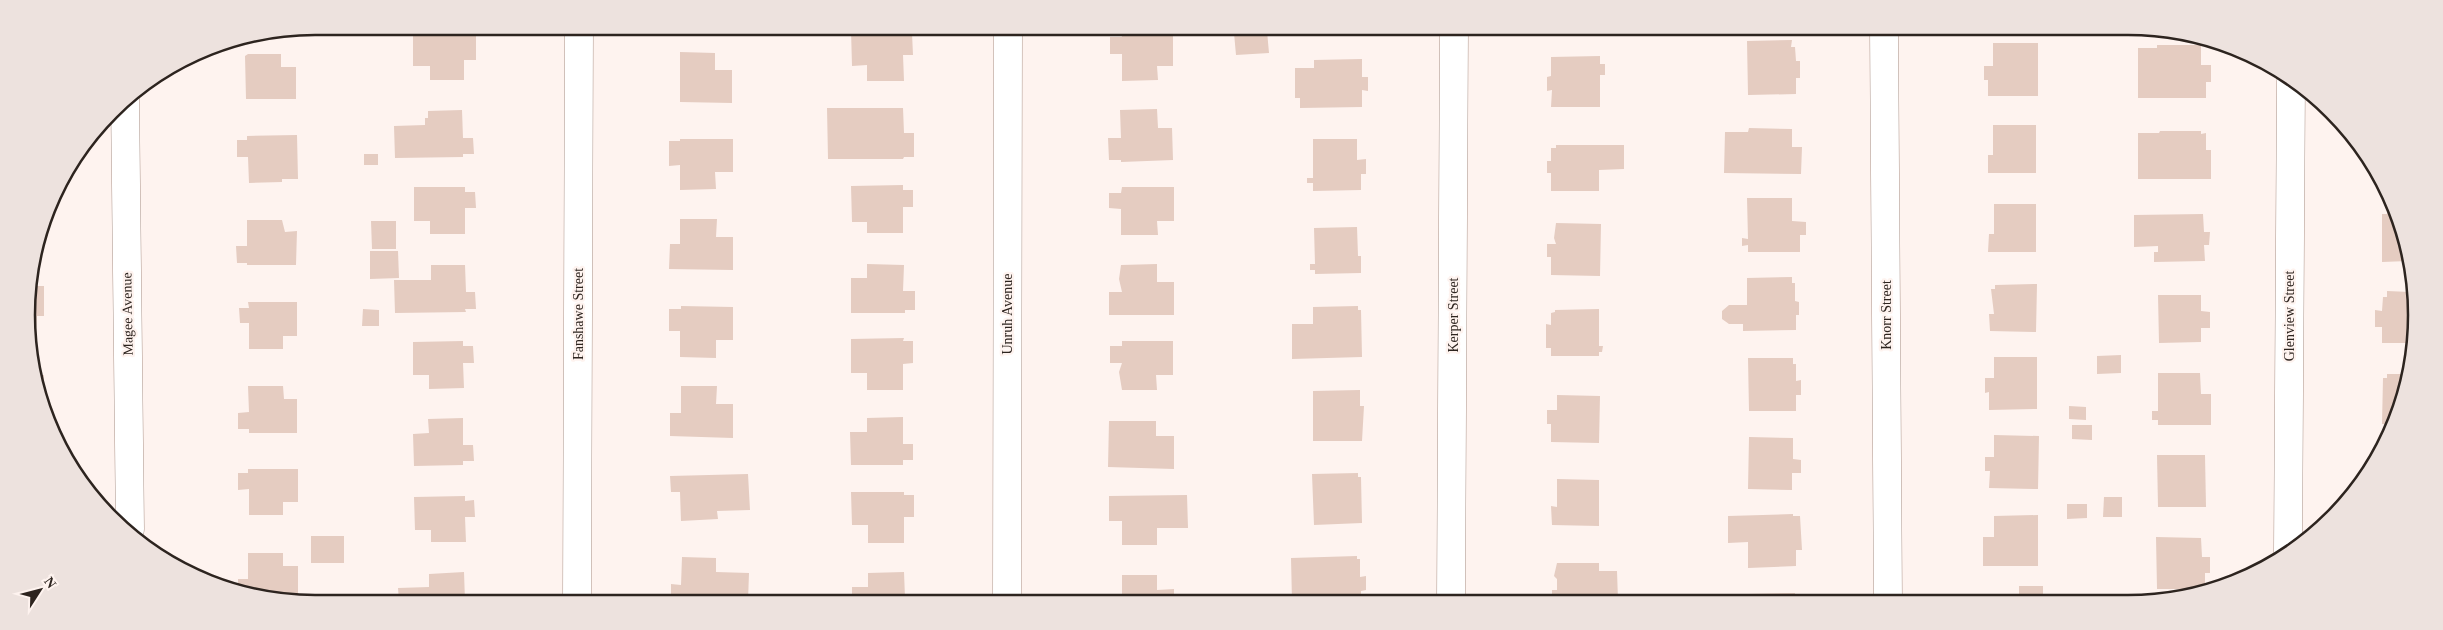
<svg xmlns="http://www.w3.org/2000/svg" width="2443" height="630" viewBox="0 0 2443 630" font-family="'Times New Roman',serif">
	<rect width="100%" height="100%" fill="#fef3ef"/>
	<g fill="#e5ccc1">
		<path d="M903,29V33H912L913,55H903L904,81H867V65L852,66L851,30Z"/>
		<path d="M1267,31L1269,53L1236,55L1234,33Z"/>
		<path d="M1173,32V66H1157L1158,80L1122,81V54H1110V37H1122L1121,33Z"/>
		<path d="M413,34H476V60H464V80H430V66H413Z"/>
		<path d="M1792,40L1791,47H1795L1796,61H1800V78H1796V94L1748,95L1747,41Z"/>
		<path d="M1993,43H2038V96H1988V80H1984V66H1993Z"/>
		<path d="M2157,45H2201V65H2211V82H2206V98H2138V48H2157Z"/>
		<path d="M680,52L715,53V70H732V103L680,102Z"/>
		<path d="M248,54H281V67H296V99H246L245,56Z"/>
		<path d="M1600,56V64H1605V75H1600V107H1551L1552,90L1547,91V77L1551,76V57Z"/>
		<path d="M1362,59V77H1368V91L1362,90V107L1300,108V98H1295V68H1314V60Z"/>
		<path d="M827,108H903L904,133H914V157H904L903,159H828Z"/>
		<path d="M1157,109L1158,128H1172L1173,160L1121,162V160H1109L1108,138H1121L1120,110Z"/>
		<path d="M462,110L463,138H473L474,154H463V157L395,158L394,126L425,125V118H428V111Z"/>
		<path d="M1993,125H2036V173H1988V155H1993Z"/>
		<path d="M1749,128L1792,129V147H1802L1801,174L1724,173L1725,132H1748Z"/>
		<path d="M2160,131H2201V134L2206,133V150H2211V179H2138V133H2159Z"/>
		<path d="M297,135L298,179H282V182L249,183L248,157H237V140H247V136Z"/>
		<path d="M680,139H733V172H715L716,189L680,190V165L669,166V141H680Z"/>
		<path d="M1313,139H1357V160L1366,159V174H1361V190L1313,191V183H1307V178H1313Z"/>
		<path d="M1556,145H1624V169L1599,170V191H1551V173H1547V161H1551V148H1556Z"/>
		<rect x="364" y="154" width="14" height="11"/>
		<path d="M903,185V190H913V207H903V233H867V222H852L851,186Z"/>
		<path d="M414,187H465V192H475L476,208H465V234H430V221H414Z"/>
		<path d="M1122,187H1174V221H1157L1158,235H1121V209L1109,208V193H1121Z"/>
		<path d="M1747,198H1792V221L1806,222V235H1800V252H1748V245L1742,246V238L1748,239Z"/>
		<path d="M1994,204H2036V252H1988L1989,234H1994Z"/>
		<path d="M2387,209H2392L2407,241L2408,261L2382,262V214H2387Z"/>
		<path d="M2203,214L2204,232H2210L2209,245H2204L2205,261L2154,262V252H2158V246L2134,247V215Z"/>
		<path d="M680,219H717L716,237H733V270L669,269L670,244H680Z"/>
		<path d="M247,220H282L285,232L297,231L296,265H247V263H237L236,246H247Z"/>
		<path d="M371,221H396V249H372Z"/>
		<path d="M1556,223L1601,224L1600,276L1551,275V257H1547V244H1556L1554,238Z"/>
		<path d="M1357,227L1358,256H1361V273L1315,274V270H1310V264H1315L1314,228Z"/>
		<path d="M370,251H398L399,278L370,279Z"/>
		<path d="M867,264L904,265L903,291H915V310H905V313H851V278H867Z"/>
		<path d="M1157,264V282H1174V315H1109V292H1122L1119,279L1121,265Z"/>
		<path d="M431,265H465L466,292H475L476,309H465L466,312L395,313L394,280H431Z"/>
		<path d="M34,268L36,286H44V316H37L36,332H32L27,296Z"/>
		<path d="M1792,277V283H1795V301L1799,302V315H1796V330L1743,331V324H1729L1722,319V311L1729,305H1747V278Z"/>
		<path d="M2037,284L2036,332L1990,331L1989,314H1994L1991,289H1995V285Z"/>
		<path d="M2387,291L2410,292L2414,343H2382V327H2375V310L2382,311L2383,297H2387Z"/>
		<path d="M2158,295H2201V311L2210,312V328H2201V342L2159,343Z"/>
		<path d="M248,302H297V336H283V349H249V323H240L239,308H249Z"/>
		<path d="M681,306L733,307V340H716V358L680,357V331H669V309H681Z"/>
		<path d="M1358,306V310H1361L1362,357L1292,359V324H1313V307Z"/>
		<path d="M363,309L379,310V326H362Z"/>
		<path d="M1599,309V346H1603L1602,352H1599V356H1551V348H1546V324L1551,325V313L1555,312V310Z"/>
		<path d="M904,338L903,341H913V363L903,364V390H867V373H851V339Z"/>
		<path d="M463,341V346H473L474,363H463L464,388L429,389V375H413V342Z"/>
		<path d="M1122,341H1173V375H1156L1157,390H1122L1119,372L1122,363H1110V346H1122Z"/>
		<path d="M2121,355V373L2097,374V356Z"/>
		<path d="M1994,357H2037V409L1989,410V392L1985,393V378H1994Z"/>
		<path d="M1748,358H1793V364H1796V381L1801,380V395H1796V411H1749Z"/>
		<path d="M2158,373H2200L2201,394H2211V425H2158V420H2152V411H2158Z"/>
		<path d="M2387,374H2408L2392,425L2382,424L2383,378H2387Z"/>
		<path d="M37,375H44L43,404H41Z"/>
		<path d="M248,386H283L284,399H297V433H249V429H238V413L249,412Z"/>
		<path d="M681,386H717L716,404H733V438L670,436V413H681Z"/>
		<path d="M1360,390V406H1364L1362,441H1313V391Z"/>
		<path d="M1557,395L1600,396L1599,443L1551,442V424H1547V410H1557Z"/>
		<path d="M2069,406L2086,407V420L2069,419Z"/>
		<path d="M903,417V444H913V460H903V465H851L850,432H867V418Z"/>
		<path d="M463,418V445H473L474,461H463V465L414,466L413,434L429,433L428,419Z"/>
		<path d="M1109,421H1156V436H1174V469L1108,467Z"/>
		<path d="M2072,425H2092V440L2072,439Z"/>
		<path d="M1994,435L2039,436L2038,489L1989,488L1990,471H1985V457H1994Z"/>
		<path d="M1749,437L1793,438V459L1801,460V473H1792V490L1748,489Z"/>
		<path d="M2157,455H2205L2206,507H2158Z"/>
		<path d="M248,469H298V502H283V515H249V489L238,490V473H248Z"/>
		<path d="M1358,473V477H1361L1362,523L1314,525L1312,474Z"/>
		<path d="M748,474L750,510L717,511L718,519L681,521L680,492H671L670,476Z"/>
		<path d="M1557,479L1599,480V526L1552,525L1551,506L1557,507Z"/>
		<path d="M851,492H904V495H914V517H904V543H868V525H852Z"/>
		<path d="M1187,495L1188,528H1157V545H1122V521H1109V496Z"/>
		<path d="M465,496V501L474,500L475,517H465L466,542H431V530H415L414,497Z"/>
		<path d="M2104,497H2122V517H2103Z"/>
		<path d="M2067,504H2087V518L2067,519Z"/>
		<path d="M1793,514V516H1800L1802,550H1796V566L1748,568V542L1728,543V516Z"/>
		<path d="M2038,515V566H1983V537H1994V516Z"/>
		<rect x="311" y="536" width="33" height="27"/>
		<path d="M2156,537L2201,538L2202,557H2210V573H2205V589H2157Z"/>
		<path d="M248,553H283V566H298V600L272,599L238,588V579H248Z"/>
		<path d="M1357,556V559H1360V577L1366,576V590L1361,591V601H1292L1291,558Z"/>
		<path d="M682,557L716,558V572L749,573L748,601H671V584L681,585Z"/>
		<path d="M1557,563H1599V571H1617L1618,600L1552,601V590H1557V579L1554,576Z"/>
		<path d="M464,572L465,601H399L398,588L429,587V574Z"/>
		<path d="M904,572L905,598H914V601H848V599H852V587H868V573Z"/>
		<path d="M1122,575H1157V590L1174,589V601H1122Z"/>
		<path d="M2019,586H2043V595H2038V601H1983V594H2019Z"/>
		<path d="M1795,593V601H1748V594Z"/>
	</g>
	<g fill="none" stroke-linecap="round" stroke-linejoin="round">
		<defs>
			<g id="minor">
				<path d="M1884,28L1888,601"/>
				<path d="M125,98L130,529"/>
				<path d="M2288,551L2291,81"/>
				<path d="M577,601L579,27"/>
				<path d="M1007,601L1008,27"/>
				<path d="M1451,601L1454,28"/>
			</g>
		</defs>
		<use href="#minor" stroke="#ac958b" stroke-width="29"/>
		<use href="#minor" stroke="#fff" stroke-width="28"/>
	</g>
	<g text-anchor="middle" stroke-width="4.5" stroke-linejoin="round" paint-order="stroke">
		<g font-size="14" fill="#2d241f" stroke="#fef3ef">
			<text transform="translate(127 314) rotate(-91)" y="5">Magee Avenue</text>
			<text transform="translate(578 314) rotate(-90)" y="5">Fanshawe Street</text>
			<text transform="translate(1007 314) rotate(-90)" y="5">Unruh Avenue</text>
			<text transform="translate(1453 315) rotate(-90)" y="5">Kerper Street</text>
			<text transform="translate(1886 315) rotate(-90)" y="5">Knorr Street</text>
			<text transform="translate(2289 316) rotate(-90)" y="5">Glenview Street</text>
		</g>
	</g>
	<path d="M0 0H2443V630H0ZM315 35H2128A280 280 0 0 1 2408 315V315A280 280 0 0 1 2128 595H315A280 280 0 0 1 35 315V315A280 280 0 0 1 315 35Z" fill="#ede2de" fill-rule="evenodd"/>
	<path fill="none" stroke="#2d241f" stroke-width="2.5" d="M315 35H2128A280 280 0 0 1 2408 315V315A280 280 0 0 1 2128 595H315A280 280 0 0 1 35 315V315A280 280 0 0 1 315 35Z"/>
	<g transform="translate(40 590) rotate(54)" stroke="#fef3ef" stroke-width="4" paint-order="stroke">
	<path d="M0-4L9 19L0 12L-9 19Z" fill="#2d241f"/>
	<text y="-8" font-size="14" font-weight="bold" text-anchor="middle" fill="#2d241f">N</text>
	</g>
</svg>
